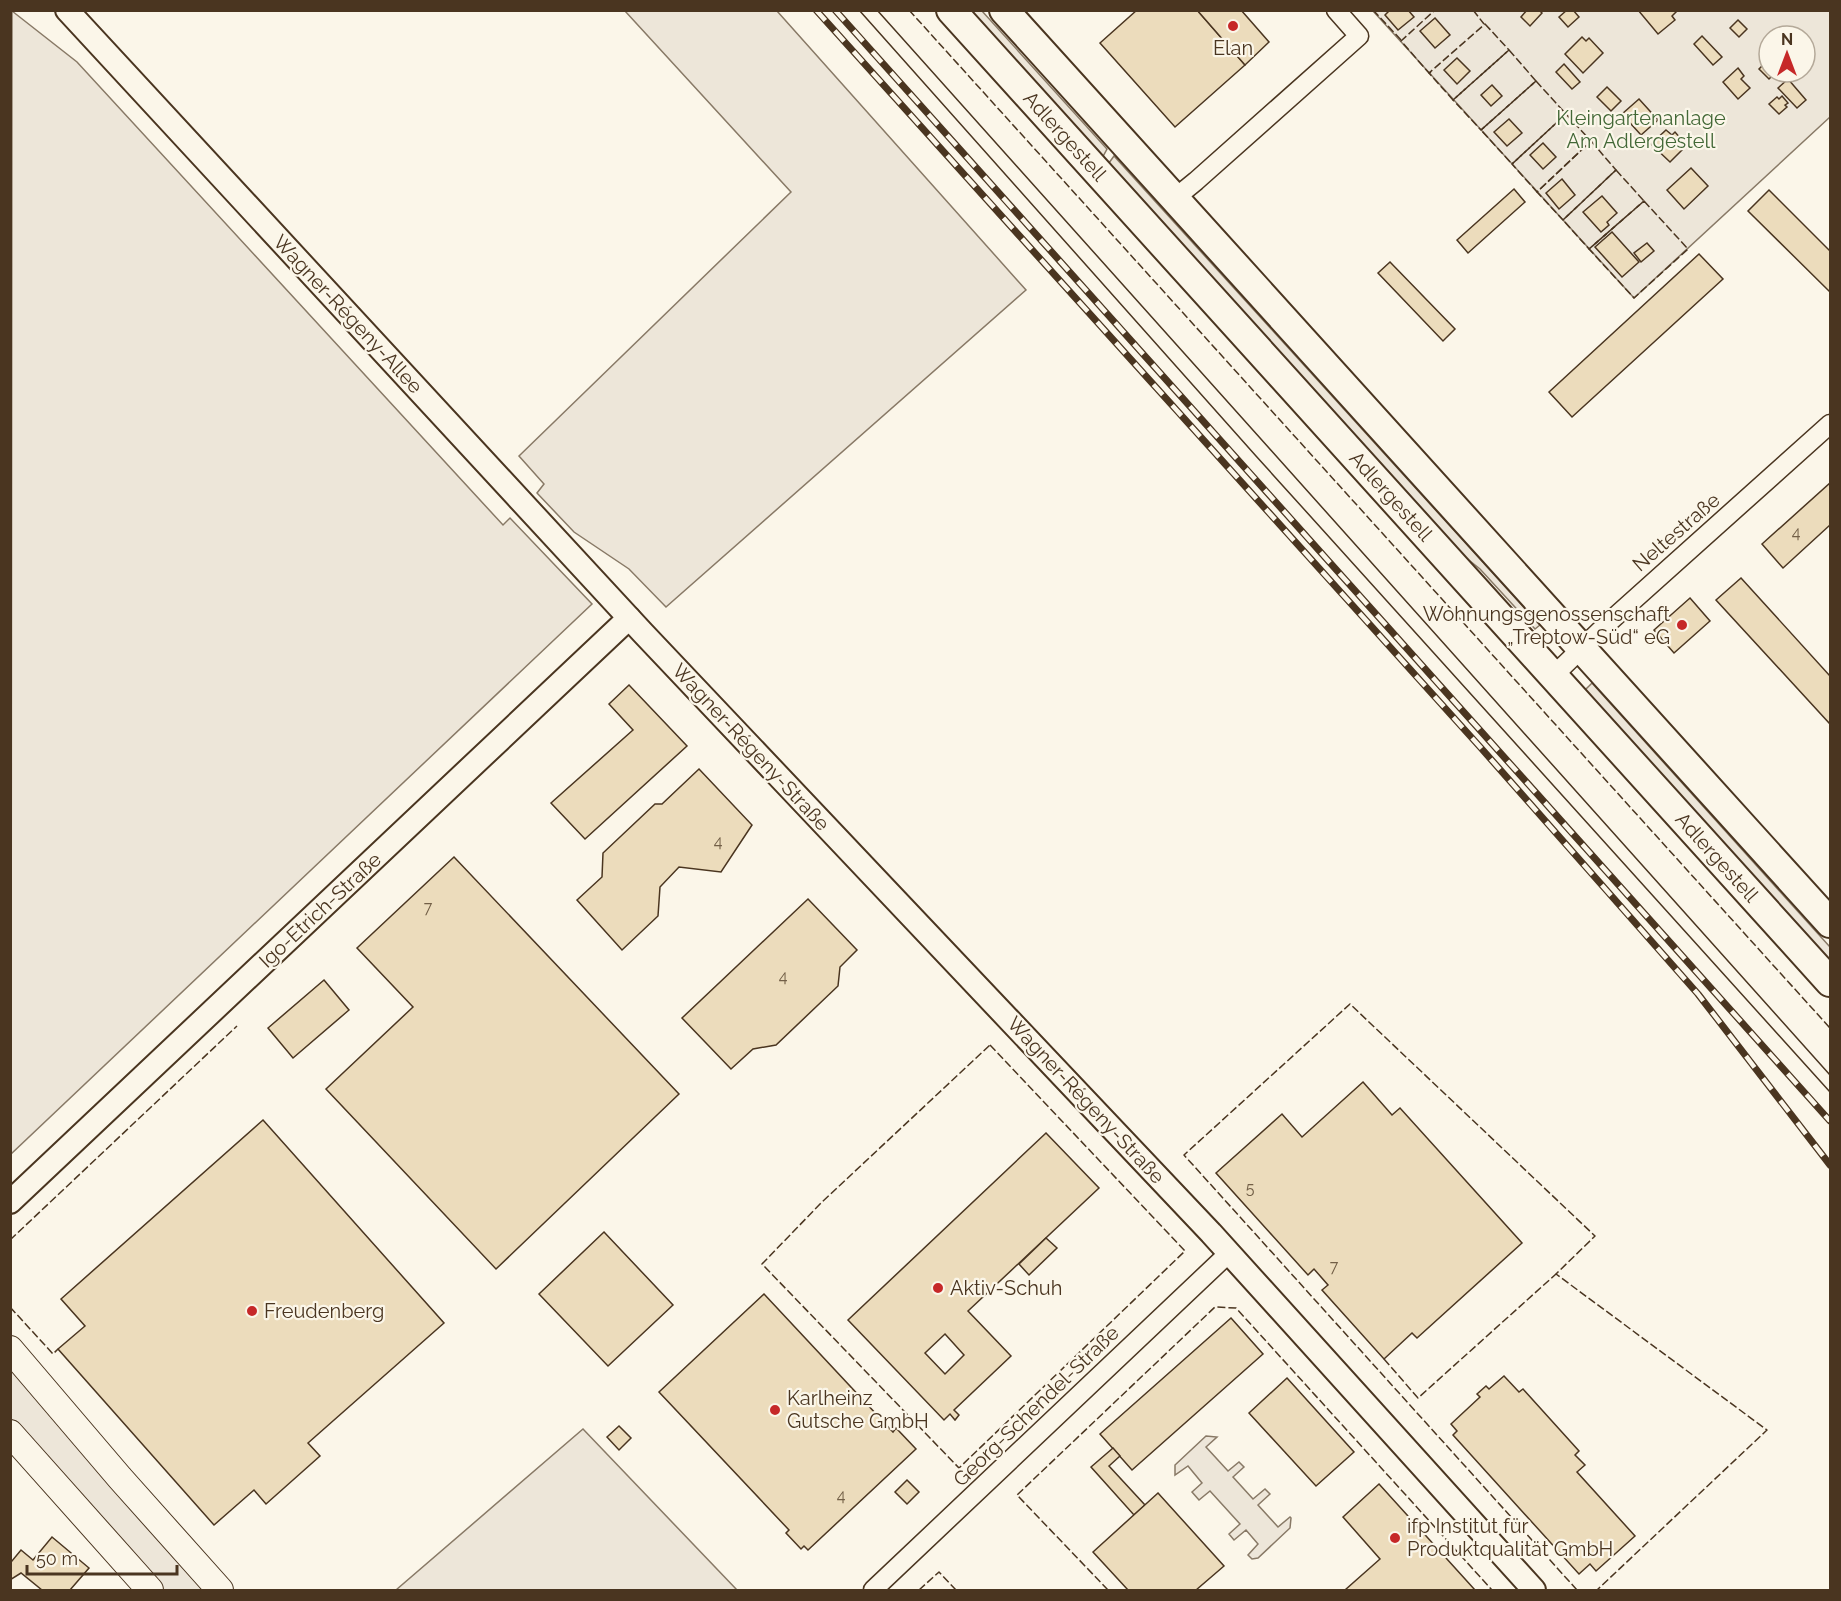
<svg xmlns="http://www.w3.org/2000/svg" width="1841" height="1601" viewBox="0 0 1841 1601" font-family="Raleway,sans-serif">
	<rect width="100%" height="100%" fill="#fbf6e9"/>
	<g fill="#ede6d9" stroke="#887966" stroke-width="1.5" fill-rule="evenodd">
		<path d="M12,11L77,62L503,525L510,518L592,604L11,1154Z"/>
		<path d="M625,11H777L1026,290L666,607L629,569L574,532L537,493L544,484L519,456L791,192Z"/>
		<path d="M966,11H982L1107,149L1101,160Z"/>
		<path d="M1373,11H1830V117L1634,298ZM1769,36H1805V72H1769Z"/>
		<path d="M1114,156L1540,625L1535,629L1480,569L1450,545L1106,167Z"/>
		<path d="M1592,683L1830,947V967L1583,692Z"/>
		<path d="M10,1366L210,1590H162L11,1419Z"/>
		<path d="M583,1429L737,1590H396Z"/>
		<path d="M1206,1436L1217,1437L1206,1447L1228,1471L1239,1462L1244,1467L1233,1477L1253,1499L1265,1489L1270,1494L1258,1505L1278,1527L1290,1517L1291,1518L1290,1528L1258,1558L1252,1559L1248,1555L1258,1544L1246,1530L1234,1540L1229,1534L1240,1524L1210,1491L1199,1500L1192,1492L1202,1483L1188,1466L1175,1475V1465Z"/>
	</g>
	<g fill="#ecdcbc" stroke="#4a3520" stroke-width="1.5" fill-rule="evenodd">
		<path d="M1137,10H1197L1245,65L1175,127L1100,43Z"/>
		<path d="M1197,10H1241L1269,42L1245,65Z"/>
		<path d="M1390,10H1408L1414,17L1398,30L1385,15Z"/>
		<path d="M1527,10H1539L1542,13L1530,26L1521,17Z"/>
		<path d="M1567,10H1573L1579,17L1568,27L1559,17Z"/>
		<path d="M1638,10H1678L1672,16L1675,20L1658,34Z"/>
		<path d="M1435,18L1450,35L1435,48L1420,31Z"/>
		<path d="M1738,20L1747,29L1739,37L1730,28Z"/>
		<path d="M1702,36L1722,57L1713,65L1694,44Z"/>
		<path d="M1582,37L1586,41L1589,38L1603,53L1583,73L1565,54Z"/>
		<path d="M1769,46V62L1761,53Z"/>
		<path d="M1457,58L1470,71L1457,84L1444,70Z"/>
		<path d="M1766,62L1769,65V72H1776L1769,79L1759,69Z"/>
		<path d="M1564,64L1580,82L1572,89L1556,72Z"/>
		<path d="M1738,68L1744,76L1741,79L1750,88L1738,99L1723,82Z"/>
		<path d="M1788,79L1806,100L1797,108L1778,88Z"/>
		<path d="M1492,85L1502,96L1491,106L1481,95Z"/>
		<path d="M1607,87L1621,101L1611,111L1597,97Z"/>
		<path d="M1782,96L1788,103L1785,105L1787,107L1779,114L1769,104L1777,97L1779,99Z"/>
		<path d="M1639,99L1658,120L1641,135L1622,114Z"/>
		<path d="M1509,119L1522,133L1507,146L1494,132Z"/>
		<path d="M1666,130L1672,135L1675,132L1681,139L1679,141L1685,147L1670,162L1651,144Z"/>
		<path d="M1543,143L1556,157L1543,169L1530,155Z"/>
		<path d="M1691,168L1708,186L1684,209L1667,190Z"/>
		<path d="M1562,179L1575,195L1559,209L1546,193Z"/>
		<path d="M1514,189L1525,202L1468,253L1457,240Z"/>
		<path d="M1769,190L1830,251V292L1748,211Z"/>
		<path d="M1602,196L1617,213L1607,222L1609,225L1601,232L1583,212Z"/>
		<path d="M1612,232L1639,262L1622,277L1595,247Z"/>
		<path d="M1647,243L1654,251L1641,262L1634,253Z"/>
		<path d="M1699,254L1723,279L1572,417L1549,392Z"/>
		<path d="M1390,262L1455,329L1443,341L1378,273Z"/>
		<path d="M1830,483V525L1783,568L1762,544Z"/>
		<path d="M1741,578L1830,676V724L1716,600Z"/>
		<path d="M1690,598L1710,621L1674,653L1654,630Z"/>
		<path d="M629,685L687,746L585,839L551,803L633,730L609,704Z"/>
		<path d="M699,769L752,825L721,872L679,867L660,887L658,916L622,950L577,900L602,877L603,853L655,804H662Z"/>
		<path d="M454,857L679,1094L496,1269L326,1089L413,1007L357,948Z"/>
		<path d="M808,899L857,950L840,967L838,986L776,1045L753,1049L731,1069L682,1018Z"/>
		<path d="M324,980L349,1010L293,1058L268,1028Z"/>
		<path d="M1363,1082L1392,1115L1400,1108L1522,1243L1417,1338L1412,1333L1384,1359L1322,1290L1328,1285L1314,1269L1308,1275L1216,1173L1282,1114L1302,1137Z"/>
		<path d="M263,1120L444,1323L308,1443L320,1456L266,1504L254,1490L214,1525L58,1349L85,1326L61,1299Z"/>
		<path d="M1046,1133L1099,1188L968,1311L1011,1356L954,1410L959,1415L955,1420L950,1414L944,1420L848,1320ZM945,1334L964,1355L945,1374L925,1353Z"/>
		<path d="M604,1232L673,1305L608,1366L539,1294Z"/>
		<path d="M1046,1238L1057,1248L1029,1275L1019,1264Z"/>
		<path d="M764,1294L893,1432L896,1428L916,1449L808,1550L804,1546L801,1549L786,1533L789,1530L659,1392Z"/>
		<path d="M1231,1318L1263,1354L1132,1470L1100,1434Z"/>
		<path d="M1504,1376L1519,1392L1523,1389L1579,1451L1575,1455L1585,1465L1577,1472L1635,1536L1596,1571L1590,1564L1579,1574L1453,1435L1457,1431L1451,1424L1480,1397L1477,1394L1486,1386L1489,1389Z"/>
		<path d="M1287,1378L1354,1452L1316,1486L1249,1413Z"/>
		<path d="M619,1426L631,1438L619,1450L607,1437Z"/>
		<path d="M1113,1448L1120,1456L1109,1466L1145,1505L1134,1515L1091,1467Z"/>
		<path d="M907,1480L919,1492L907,1504L895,1492Z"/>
		<path d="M1379,1484L1475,1590H1345L1380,1559L1343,1517Z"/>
		<path d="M1158,1493L1224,1566L1196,1590H1128L1093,1552Z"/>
		<path d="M52,1537L89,1568L70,1590H42L21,1573L10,1580V1559L12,1561L21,1550L33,1560Z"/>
	</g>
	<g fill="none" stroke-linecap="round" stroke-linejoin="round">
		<defs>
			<g id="minor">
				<path d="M1174,199L1196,181L1359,36L1336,10"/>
				<path d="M1553,676L1608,623L1830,424"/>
				<path d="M873,1590L1229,1253"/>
			</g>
			<g id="tertiary">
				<path d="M67,10L643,633L1211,1233L1534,1590"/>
				<path d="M10,1202L629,618"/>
			</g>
			<g id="secondary">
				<path d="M10,1349L120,1478L220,1590"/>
				<path d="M10,1433L150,1590"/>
			</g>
			<g id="primary">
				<path d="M951,10L1830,982"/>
				<path d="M1004,10L1830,923"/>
			</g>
		</defs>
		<use href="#minor" stroke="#4a3520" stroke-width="21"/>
		<use href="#tertiary" stroke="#4a3520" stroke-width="26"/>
		<use href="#secondary" stroke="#4a3520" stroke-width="28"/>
		<use href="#primary" stroke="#4a3520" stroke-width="32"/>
		<use href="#minor" stroke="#fbf6e9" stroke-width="18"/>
		<use href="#tertiary" stroke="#fbf6e9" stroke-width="22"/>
		<use href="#secondary" stroke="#fbf6e9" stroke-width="26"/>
		<use href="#primary" stroke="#fbf6e9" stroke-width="28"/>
		<g stroke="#4a3520" stroke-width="1.5">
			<path d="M859,10L1256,456L1830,1092"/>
			<path d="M877,10L1830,1075"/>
		</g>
		<defs>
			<g id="rail">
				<path d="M816,10L1481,748L1698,994L1830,1165"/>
				<path d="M835,10L1830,1121"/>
			</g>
		</defs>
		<use href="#rail" stroke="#4a3520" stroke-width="7"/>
		<use href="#rail" stroke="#fbf6e9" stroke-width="4.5" stroke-dasharray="14" stroke-linecap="butt"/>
		<g stroke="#4a3520" stroke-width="1.5" stroke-dasharray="8 3" stroke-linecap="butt">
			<path d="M909,10L1830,1028"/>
			<path d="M1373,10L1402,41"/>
			<path d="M1473,10L1484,24"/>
			<path d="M1485,24L1509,50L1453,100L1429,73Z"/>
			<path d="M1509,50L1536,81L1481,130L1453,100Z"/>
			<path d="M1431,72L1429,73L1401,41L1435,10"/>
			<path d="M1536,81L1566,114L1512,164L1481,130Z"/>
			<path d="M1566,114L1591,141L1537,192L1512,164Z"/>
			<path d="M1591,141L1616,170L1563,220L1537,192Z"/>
			<path d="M1616,170L1644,201L1589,249L1563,220Z"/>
			<path d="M1644,201L1688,249L1634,298L1589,249Z"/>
			<path d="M990,1045L1185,1251L959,1468L762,1264L822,1202Z"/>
			<path d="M10,1240L237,1026"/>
			<path d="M10,1307L53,1354L58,1349"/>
			<path d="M1384,1359L1418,1398L1556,1274"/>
			<path d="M919,1590L939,1572L956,1590"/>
			<path d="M1108,1590L1017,1495L1215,1307L1236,1308L1492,1590"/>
			<path d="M1577,1590L1184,1155L1350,1004L1595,1236L1556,1274L1767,1430L1597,1590"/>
		</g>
	</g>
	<g fill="#c62828" stroke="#fbf6e9" stroke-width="2">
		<circle cx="1233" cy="26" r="6"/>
		<circle cx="1682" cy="625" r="6"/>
		<circle cx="938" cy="1288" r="6"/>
		<circle cx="252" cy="1311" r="6"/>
		<circle cx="775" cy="1410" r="6"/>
		<circle cx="1395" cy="1538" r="6"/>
	</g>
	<g text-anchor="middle" stroke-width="4.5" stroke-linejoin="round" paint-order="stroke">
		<g font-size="16" fill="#725f47">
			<text x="1796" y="538">4</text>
			<text x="718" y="847">4</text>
			<text x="428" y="913">7</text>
			<text x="783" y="982">4</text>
			<text x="1250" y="1194">5</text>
			<text x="1334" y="1272">7</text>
			<text x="841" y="1501">4</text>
		</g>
		<g font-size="20" fill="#4a3520" stroke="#fbf6e9" text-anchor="start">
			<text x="1233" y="55" text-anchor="middle">Elan</text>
			<text x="1670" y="621" text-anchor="end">Wohnungsgenossenschaft<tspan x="1670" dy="23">„Treptow-Süd“ eG</tspan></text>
			<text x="950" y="1295">Aktiv-Schuh</text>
			<text x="264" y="1318">Freudenberg</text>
			<text x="787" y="1405">Karlheinz<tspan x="787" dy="23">Gutsche GmbH</tspan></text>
			<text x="1407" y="1533">ifp Institut für<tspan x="1407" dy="23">Produktqualität GmbH</tspan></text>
		</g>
		<g font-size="20" fill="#436837" stroke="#fbf6e9">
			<text x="1641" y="125">Kleingartenanlage<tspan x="1641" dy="23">Am Adlergestell</tspan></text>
		</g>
		<g font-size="20" fill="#4a3520" stroke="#fbf6e9">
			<text transform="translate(1065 136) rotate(48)" y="7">Adlergestell</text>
			<text transform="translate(348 314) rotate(47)" y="7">Wagner-Régeny-Allee</text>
			<text transform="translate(1391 496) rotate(48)" y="7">Adlergestell</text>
			<text transform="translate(1676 532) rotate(-41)" y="7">Neltestraße</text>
			<text transform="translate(751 747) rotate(47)" y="7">Wagner-Régeny-Straße</text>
			<text transform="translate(1717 857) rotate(48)" y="7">Adlergestell</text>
			<text transform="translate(320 910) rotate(-43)" y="7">Igo-Etrich-Straße</text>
			<text transform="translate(1086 1100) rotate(47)" y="7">Wagner-Régeny-Straße</text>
			<text transform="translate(1036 1406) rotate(-44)" y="7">Georg-Schendel-Straße</text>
		</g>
	</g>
	<rect width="1841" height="1601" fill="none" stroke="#4a3520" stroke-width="24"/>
	<g transform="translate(1787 54)"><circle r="28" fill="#fbf6e9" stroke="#b4a999" stroke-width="1.5"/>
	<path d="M0-4.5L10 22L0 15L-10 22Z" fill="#c62828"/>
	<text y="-9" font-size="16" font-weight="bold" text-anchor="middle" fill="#4a3520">N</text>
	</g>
	<path d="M27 1565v9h150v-9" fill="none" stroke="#4a3520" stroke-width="3"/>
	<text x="36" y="1565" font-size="18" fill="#4a3520" stroke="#fbf6e9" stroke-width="4.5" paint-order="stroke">50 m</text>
</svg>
